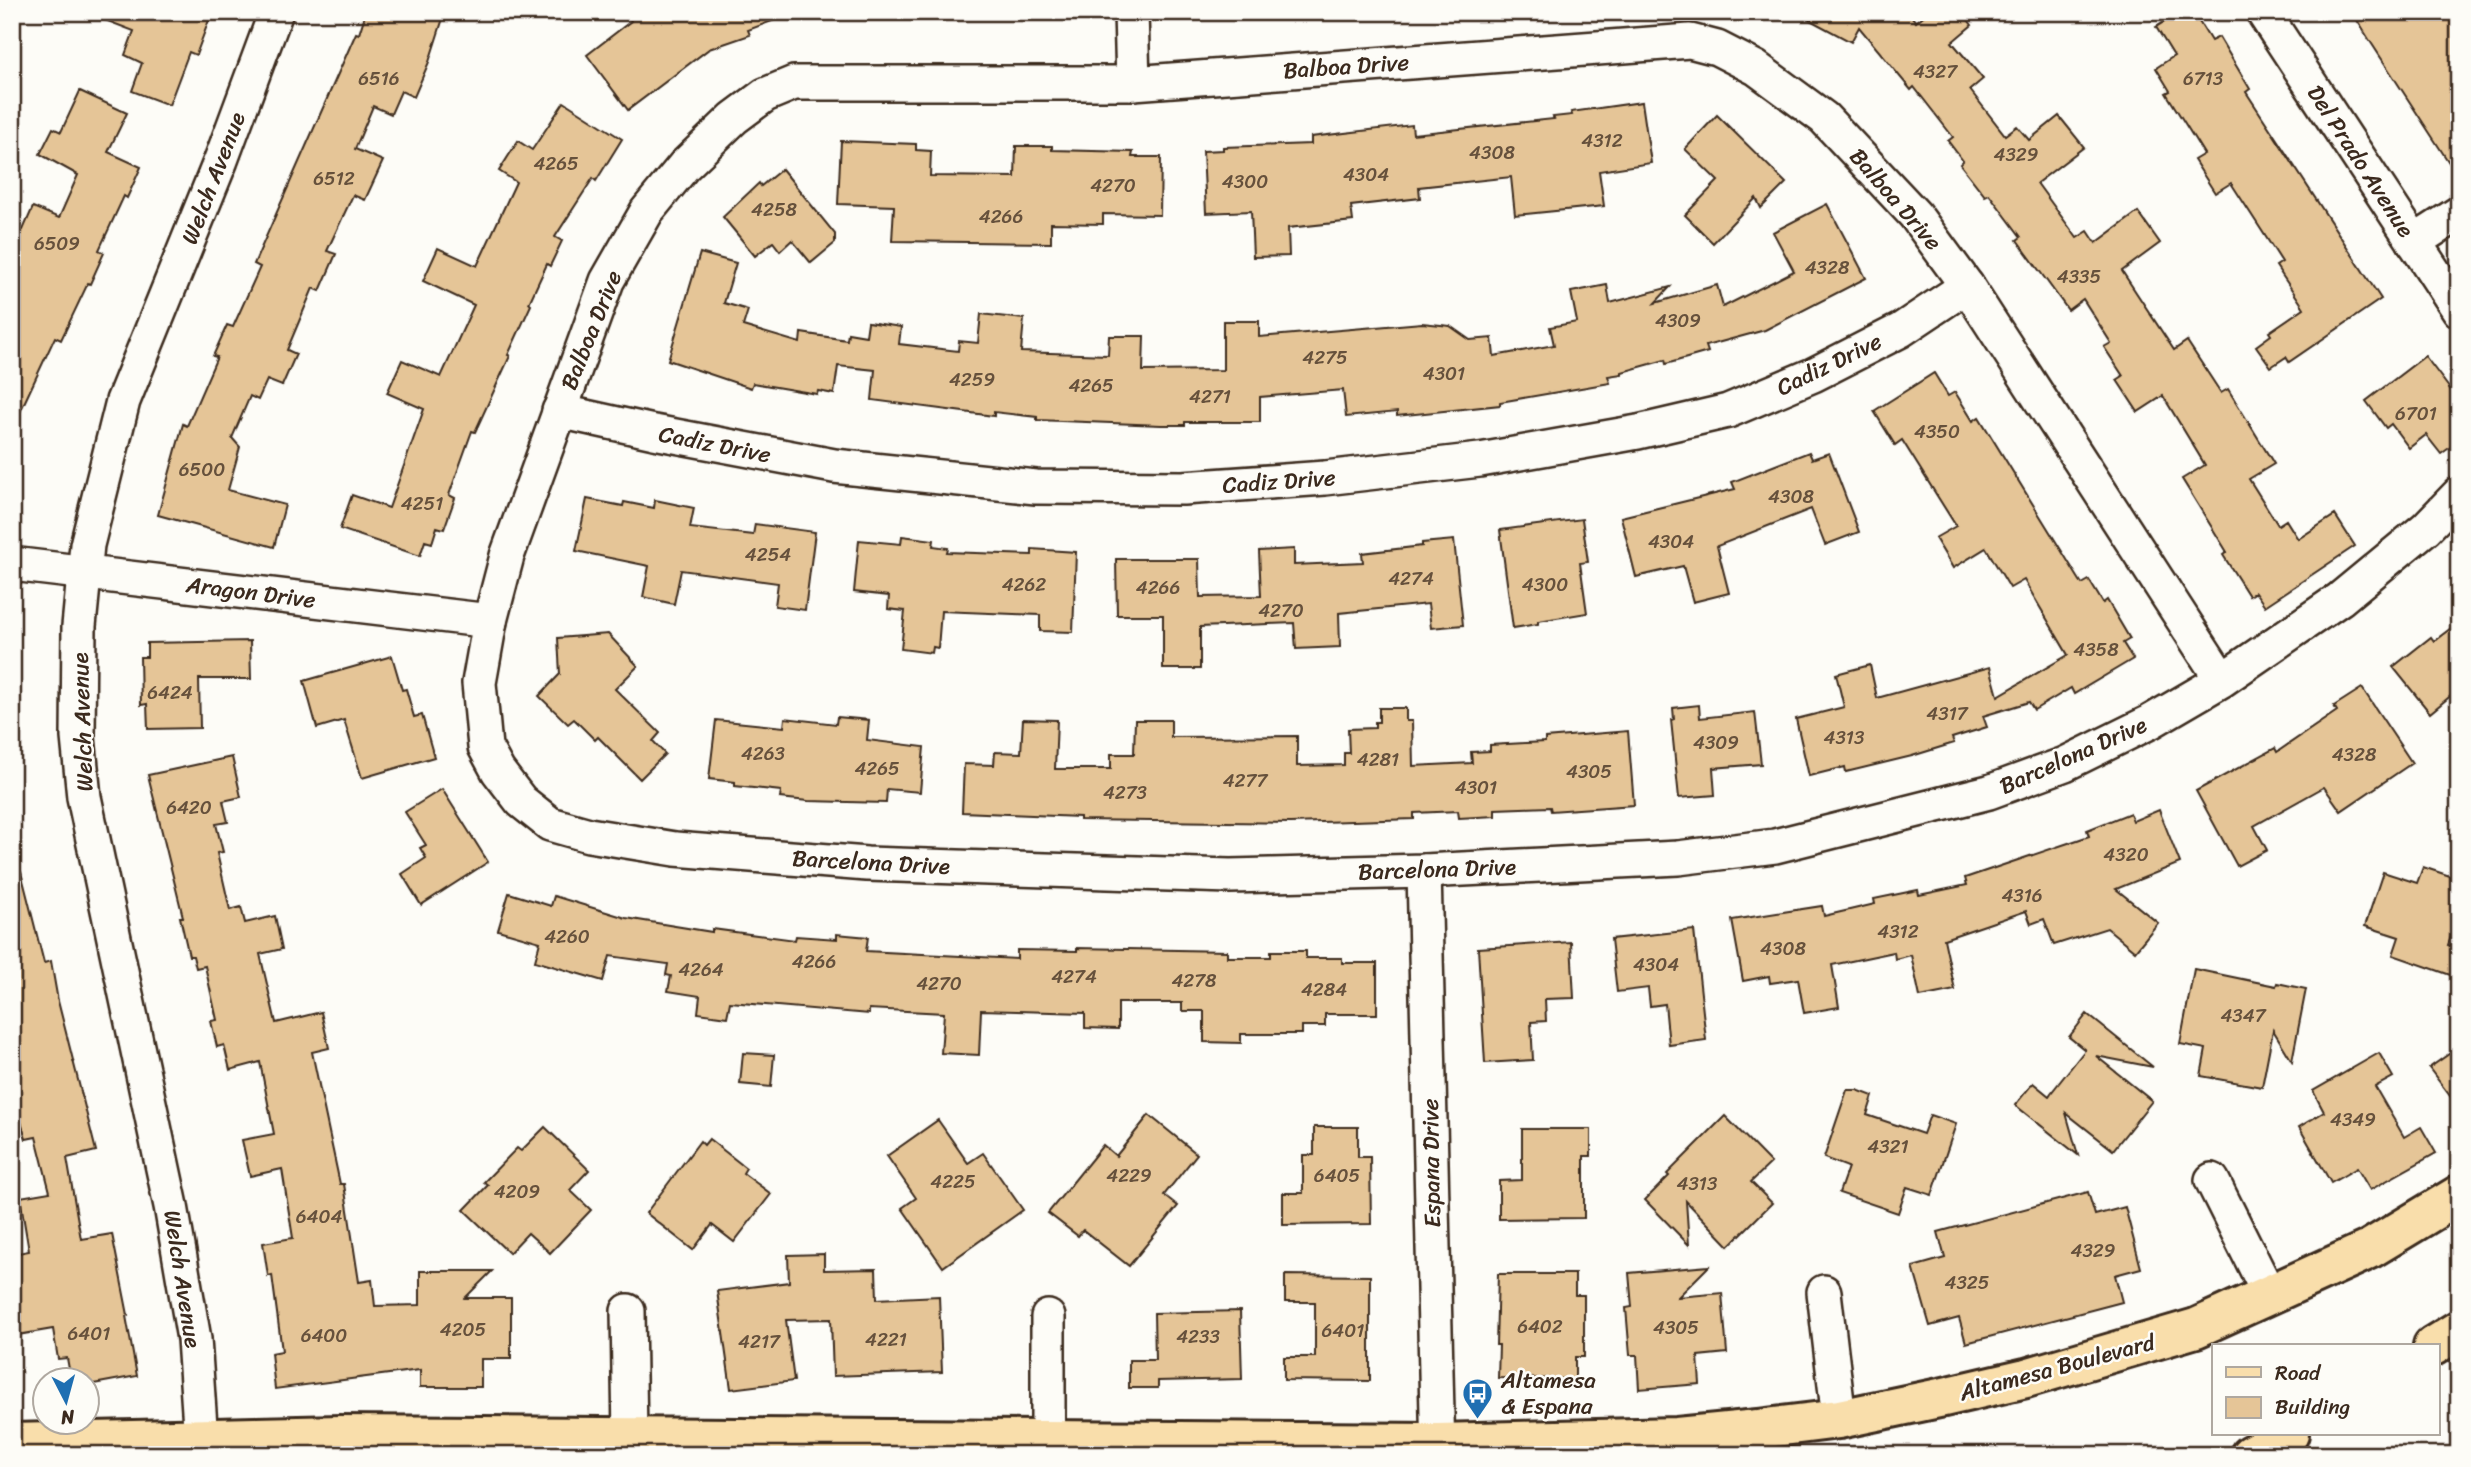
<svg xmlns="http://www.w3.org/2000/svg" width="2471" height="1467" viewBox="0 0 2471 1467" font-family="Sriracha,sans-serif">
	<rect width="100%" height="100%" fill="#fdfcf7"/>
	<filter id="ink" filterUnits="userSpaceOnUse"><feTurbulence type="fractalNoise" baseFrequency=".0143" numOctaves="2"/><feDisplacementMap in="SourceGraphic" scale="14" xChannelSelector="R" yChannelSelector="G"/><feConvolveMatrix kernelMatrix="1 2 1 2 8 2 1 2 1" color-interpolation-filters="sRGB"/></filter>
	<g filter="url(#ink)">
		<g fill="#e5c597" stroke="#3b2a1e" stroke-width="2">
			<path d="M92,12H212L196,55L189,52L169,105L132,91L142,63L125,55L134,31L92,15Z"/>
			<path d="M366,12H445L429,62L414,97L401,91L391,114L373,106L355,149L383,161L365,200L353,195L327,251L336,254L320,291L313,288L287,350L296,354L282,386L267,380L258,400L250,396L232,438L240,447L228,490L285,505L274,547L158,515L183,424L187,426L217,357L213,356L227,325L233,327L260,267L254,264L356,33L359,34Z"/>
			<path d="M625,12H788V15L748,30L750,35L709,49L628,110L587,55L631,21Z"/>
			<path d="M1795,12H1908L1916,22L1928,12H1962L1972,25L1952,42L1983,79L1970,90L2005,135L2017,126L2029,140L2059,116L2084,147L2037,183L2077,238L2088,231L2096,243L2138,212L2160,243L2122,271L2174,350L2187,341L2221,393L2228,389L2274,464L2249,479L2278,525L2286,520L2298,539L2335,515L2355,546L2265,606L2255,592L2249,596L2223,555L2227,552L2182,479L2205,465L2163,396L2138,412L2117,380L2123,376L2104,347L2111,343L2083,299L2068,310L2017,240L2021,237L1989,194L1985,196L1960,164L1963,161L1948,141L1953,137L1914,87L1911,90L1859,27L1851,42Z"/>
			<path d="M2180,12H2193L2211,41L2219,37L2250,89L2246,92L2381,299L2289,362L2286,357L2271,367L2256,346L2271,335L2269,332L2304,308L2276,266L2282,262L2231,183L2215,193L2194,160L2204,154L2166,93L2170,91L2156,68L2174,56L2156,27Z"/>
			<path d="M2352,12H2459V178L2370,41Z"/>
			<path d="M80,91L127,113L108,152L141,167L127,198L124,196L99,250L104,253L90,284L88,283L61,340L55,337L12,429V226L23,230L33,207L59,218L78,175L40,154L53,128L61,132Z"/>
			<path d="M564,102L622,139L596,181L593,178L555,237L562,241L550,266L547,264L529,303L531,305L508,355L510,356L475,432L472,431L449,495L455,498L444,529L437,527L432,543L425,541L420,556L340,529L352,495L389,508L424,409L387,393L402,360L441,377L474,305L423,281L438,248L477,266L516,182L499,171L518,141L532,150Z"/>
			<path d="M1642,102L1651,163L1599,171L1604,206L1515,215L1511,177L1419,187L1420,198L1351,206L1353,221L1288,228L1289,256L1253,257L1251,211L1206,213L1203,151L1223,150V147L1311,144V137L1412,125L1413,134L1554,119L1553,117L1572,115L1571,112Z"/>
			<path d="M1717,115L1786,183L1761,208L1756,198L1713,243L1685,215L1718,181L1685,149Z"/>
			<path d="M841,141L916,144V150L931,151L930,176L1015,177L1016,146H1052V150L1133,152L1132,157H1161L1160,215L1103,214V224L1051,223V243L892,241L894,206L838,204Z"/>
			<path d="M782,169L835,234V243L811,263L792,240L780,251L773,242L755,256L723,217L759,183L761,186Z"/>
			<path d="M1827,204L1866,278L1765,330L1706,346L1708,352L1666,364L1665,360L1622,372V374L1608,376L1610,383L1500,402V405L1397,416V412L1346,417L1343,390L1260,397V422H1185V425H1161L1037,420V417L994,412V416L872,400L875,370L838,366L834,394L818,391L817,394L753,383L751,388L668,360L700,253L736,263L724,303L748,310L743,326L800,343L801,333L847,340L848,333L866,336L868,322L901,327L899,344L958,351L959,341L978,343L981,314L1024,319L1021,352L1108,355L1109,336H1144L1143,371L1223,370V321H1259V337L1422,323L1450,326L1470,340L1492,338L1494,356L1554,345L1550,327L1577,322L1571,292L1607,285L1610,303L1670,287L1655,303L1717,285L1723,307L1794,271L1773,232Z"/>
			<path d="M2425,356L2459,401V441L2441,454L2426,435L2409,448L2391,424L2386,428L2366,401Z"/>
			<path d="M1934,373L1948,396L1955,392L1973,421L1979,417L2082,584L2089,580L2103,603L2107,600L2130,639L2123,643L2133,659L2074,694L2071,688L2034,710L2029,702L1983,716L1987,727L1952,738L1954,743L1912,756L1846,772L1845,767L1809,776L1796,719L1844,707L1836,674L1870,665L1877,698L1990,667L1998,696L2068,655L2024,580L2010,588L1986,548L1953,568L1935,538L1956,526L1902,440L1895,445L1874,411Z"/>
			<path d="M1809,452L1812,459L1829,453L1859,532L1825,545L1811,509L1717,546L1729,593L1693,602L1683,566L1636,577L1621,517L1735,489L1732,482Z"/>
			<path d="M587,499L623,506L624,502L654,508L655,500L694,508L690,528L753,535L755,524L815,532L805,610L775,606L778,583L681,570L674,604L643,597L649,566L576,551Z"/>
			<path d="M1582,519L1588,562L1580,563L1587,613L1538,621V624L1513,628L1500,530Z"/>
			<path d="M902,536L934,540L933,546L948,548L947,552L1032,555V549L1076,552L1073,632L1040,631V615L941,611L938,648L933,647L932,653L901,649L905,611L888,609L889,596L854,592L859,540L901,544Z"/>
			<path d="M1454,540L1463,625L1431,628L1428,604L1339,613L1340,647L1296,649L1294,623L1200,627V669H1163V615H1117L1116,559H1199L1200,597L1261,596L1259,551L1294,549V565L1363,562L1362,553L1422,546V543Z"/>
			<path d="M2459,622V689L2430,713L2393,667L2431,637L2434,641Z"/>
			<path d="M608,634L638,666L615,689L660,733L653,741L665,754L640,779L598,737L595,740L574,719L568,724L539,696L560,674L558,638Z"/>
			<path d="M250,641L251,679H199L200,728L148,729L147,704L141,705L140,657H147V643Z"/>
			<path d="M392,656L402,690L406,689L414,717L422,715L434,757L362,778L344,720L317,728L304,681Z"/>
			<path d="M2362,688L2412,763L2341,811L2324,787L2254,826L2267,850L2237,866L2196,791L2275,748L2277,752L2337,711L2334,706Z"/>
			<path d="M1699,705L1700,718L1755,712L1761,764L1713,768L1715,795L1679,798L1671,720L1674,719L1673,708Z"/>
			<path d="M1379,708H1406V721H1412L1413,766L1472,763L1471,752L1490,751V745L1545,742V738L1628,731L1634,805L1551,811L1550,807L1495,809V816L1459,818L1458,811L1414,813V819L1290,823L1080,820V817L962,812L964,764L994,765L995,752L1021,753L1023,719L1057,720L1055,769H1111V754H1134L1135,720H1171V737L1297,736V766L1344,765V753H1349L1348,729L1375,728V722H1379Z"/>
			<path d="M837,717L869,720L867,740L924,747L920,792L887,789L886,803L808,801L780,798L781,791L735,786V782L709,779L716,720L784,727L785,718L836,724Z"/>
			<path d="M232,757L241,797L223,801L228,822L216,824L223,852L217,853L230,910L241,907L245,923L275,916L282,949L260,954L276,1023L321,1012L329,1048L312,1052L340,1184H344L359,1282L372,1280L375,1306L420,1305V1271H492L465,1298H511V1359H481V1387H420V1370L275,1389L271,1353L282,1351L272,1275L268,1276L263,1243L293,1238L282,1169L250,1176L242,1140L274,1134L260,1062L230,1070L224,1045L217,1047L211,1021L217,1020L205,966L196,968L193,956H189L180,917H183L148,775Z"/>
			<path d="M442,789L488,862L421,905L402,874L426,858L420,848L426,845L405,812Z"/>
			<path d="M2159,810L2180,863L2116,889L2158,923L2135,951L2107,928L2054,945L2044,919L2031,924L2026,911L1944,939L1955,990L1920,997L1911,955L1895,959L1894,952L1832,965L1839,1007L1804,1013L1798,979L1770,983L1769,976L1743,981L1732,920L1822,906L1824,916L1875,904L1874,899L1918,890L1919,895L1967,885L1965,878L2089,836L2087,830L2130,813L2133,821Z"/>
			<path d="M2423,867L2459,879V914L2448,945L2459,948V978L2393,955L2399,937L2365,926L2383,872L2417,883Z"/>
			<path d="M21,872L44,963L51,961L58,1001L96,1151L67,1158L81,1239L112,1234L128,1315L126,1316L137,1376L88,1385V1380H71L67,1358L58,1359L53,1329L12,1336V1254L29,1251L20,1197L50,1192L36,1137L26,1139L19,1115L12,1117V873Z"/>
			<path d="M509,893L551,906L554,896L626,918L712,932V929L795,940L796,936L837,939V934L868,937L866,951L1017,959V950L1077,951V948L1227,951V957H1271V951H1306V958H1342V963H1377V1014H1325V1026H1302V1034H1241V1043L1204,1042V1011H1182V1003H1118V1029L1085,1028V1013L981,1010L979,1055L941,1053L944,1013L869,1009V1014L730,1002L727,1017L698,1013L700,996L668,991L671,976L666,975L668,964L610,956L603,981L535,961L540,942L498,930Z"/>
			<path d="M1694,930L1706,1040L1669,1045L1665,1004L1650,1006L1648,988L1617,992L1611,939Z"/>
			<path d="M1571,942L1574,998L1545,999L1546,1021L1531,1022L1533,1060L1485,1063L1478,948Z"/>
			<path d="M2194,969L2276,986L2277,983L2306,989L2292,1061L2273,1030L2262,1087L2201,1076L2206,1049L2180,1044Z"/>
			<path d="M2087,1014L2153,1067L2096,1056L2152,1101L2113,1150L2066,1113L2078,1155L2015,1105L2033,1083L2049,1096L2051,1093L2085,1050L2069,1037Z"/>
			<path d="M2459,1047V1108L2429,1068Z"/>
			<path d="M743,1053L774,1055L771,1087L740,1084Z"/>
			<path d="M2379,1053L2393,1077L2375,1087L2404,1137L2421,1127L2436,1153L2370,1190L2357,1168L2331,1183L2299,1127L2324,1112L2313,1091Z"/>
			<path d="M1847,1090H1857L1873,1096L1867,1115L1923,1134L1930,1115L1956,1124L1932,1195L1907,1187L1898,1213L1839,1193L1848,1167L1824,1158Z"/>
			<path d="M1149,1115L1197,1154L1164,1195L1178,1206L1129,1266L1083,1230L1078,1236L1048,1213L1103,1145L1116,1156Z"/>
			<path d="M1725,1116L1771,1163L1751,1182L1772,1203L1729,1246L1686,1201L1689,1245L1645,1200L1669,1176L1667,1174Z"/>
			<path d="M938,1120L968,1163L983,1153L1023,1210L943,1267L902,1208L916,1198L887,1156Z"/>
			<path d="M545,1127L589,1170L570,1190L591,1210L550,1253L528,1233L509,1253L464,1210L488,1185L484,1182L517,1148L521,1151Z"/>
			<path d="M1314,1127H1358V1157H1370L1371,1224L1283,1225V1193H1303V1155H1314Z"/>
			<path d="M1522,1129H1591V1156H1584V1218L1499,1219V1181L1522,1180Z"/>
			<path d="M709,1139L746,1168L743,1173L771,1194L734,1242L712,1225L693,1250L646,1213L700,1141L704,1145Z"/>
			<path d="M2088,1192L2095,1215L2125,1207L2141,1268L2115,1275L2122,1302L1966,1343L1959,1318L1930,1326L1913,1267L1945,1258L1938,1232Z"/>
			<path d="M824,1254V1270L876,1269L877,1299L939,1296L942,1372L833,1376L831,1319L786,1320L794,1381L731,1389L717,1291L789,1282L788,1255Z"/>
			<path d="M1709,1266L1678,1297L1722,1293L1727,1353L1698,1356L1700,1384L1639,1389L1637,1355H1630L1626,1308L1632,1307L1629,1273Z"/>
			<path d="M1498,1274H1575V1295H1584V1357H1575V1379L1498,1378L1499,1345H1496Z"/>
			<path d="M1285,1275L1370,1276V1381L1284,1380V1357H1315V1302H1285Z"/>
			<path d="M1240,1311L1242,1379L1158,1381V1388H1129V1360H1155L1154,1313Z"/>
		</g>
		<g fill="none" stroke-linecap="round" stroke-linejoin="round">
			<defs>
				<g id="minor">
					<path d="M1131,12L1133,83"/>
					<path d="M2263,12L2459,310"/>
					<path d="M2414,242L2459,213"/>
					<path d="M559,411L654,432L834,466L1036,487L1183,488L1325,478L1480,460L1638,432L1728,411L1813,375L1901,330L1967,286"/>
					<path d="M12,564L490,621"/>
					<path d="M2222,680L1967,286L1915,215L1824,118L1756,68L1717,48L1690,41L1133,83H794L765,95L734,118L684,166L647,211L607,281L507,556L490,621L479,683L485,747L498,771L521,801L550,824L589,835L675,849L867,864L1230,876L1424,871L1678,858L1775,846L1989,792L2065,764L2150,722L2222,680L2340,599L2426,528L2459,494"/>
					<path d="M1424,871L1438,1455"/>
					<path d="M2212,1180L2270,1296"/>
					<path d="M1824,1292L1839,1419"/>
					<path d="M628,1311L630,1438"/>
					<path d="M1048,1317V1440"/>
					<path d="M202,1455L194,1339L171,1206L84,797L78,737L79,626L87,545L123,401L221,160L276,12"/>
				</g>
				<g id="major">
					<path d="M2433,1346L2459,1330"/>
					<path d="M12,1443L340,1435L1438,1443L1677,1437L1758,1429L1839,1419L1944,1397L2026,1378L2196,1328L2368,1250L2459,1195"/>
					<path d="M2250,1455L2289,1434"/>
				</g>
			</defs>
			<use href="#minor" stroke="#3b2a1e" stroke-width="38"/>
			<use href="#major" stroke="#3b2a1e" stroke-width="44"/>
			<use href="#minor" stroke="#fdfcf7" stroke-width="33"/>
			<use href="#major" stroke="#f9deab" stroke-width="38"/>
		</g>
	</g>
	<defs>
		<symbol id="bus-pin" viewBox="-11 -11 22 30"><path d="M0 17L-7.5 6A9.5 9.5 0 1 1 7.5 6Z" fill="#1f6fb2" stroke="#fdfcf7"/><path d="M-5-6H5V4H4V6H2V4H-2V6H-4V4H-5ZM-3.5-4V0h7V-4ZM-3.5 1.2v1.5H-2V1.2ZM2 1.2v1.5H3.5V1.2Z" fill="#fff"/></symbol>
	</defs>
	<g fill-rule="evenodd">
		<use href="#bus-pin" x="1460" y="1376" width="35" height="47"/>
	</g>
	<g text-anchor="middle" stroke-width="5" stroke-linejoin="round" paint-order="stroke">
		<g font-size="19" fill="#66513c">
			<text x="1935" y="78">4327</text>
			<text x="379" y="85">6516</text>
			<text x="2203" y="85">6713</text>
			<text x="1602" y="147">4312</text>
			<text x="1492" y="159">4308</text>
			<text x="2016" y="161">4329</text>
			<text x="556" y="170">4265</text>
			<text x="1366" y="181">4304</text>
			<text x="334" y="185">6512</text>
			<text x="1245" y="188">4300</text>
			<text x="1113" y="192">4270</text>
			<text x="774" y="216">4258</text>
			<text x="1001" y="223">4266</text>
			<text x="57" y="250">6509</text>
			<text x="1827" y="274">4328</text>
			<text x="2079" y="283">4335</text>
			<text x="1678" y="327">4309</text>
			<text x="1325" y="364">4275</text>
			<text x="1444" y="380">4301</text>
			<text x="972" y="386">4259</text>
			<text x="1091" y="392">4265</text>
			<text x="1210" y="403">4271</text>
			<text x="2416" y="420">6701</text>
			<text x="1937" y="438">4350</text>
			<text x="202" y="476">6500</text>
			<text x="1791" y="503">4308</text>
			<text x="422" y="510">4251</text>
			<text x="1671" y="548">4304</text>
			<text x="768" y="561">4254</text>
			<text x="1411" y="585">4274</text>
			<text x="1024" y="591">4262</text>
			<text x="1545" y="591">4300</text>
			<text x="1158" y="594">4266</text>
			<text x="1281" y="617">4270</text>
			<text x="2096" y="656">4358</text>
			<text x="170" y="699">6424</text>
			<text x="1947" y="720">4317</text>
			<text x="1844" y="744">4313</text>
			<text x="1716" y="749">4309</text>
			<text x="763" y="760">4263</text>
			<text x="2354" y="761">4328</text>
			<text x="1378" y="766">4281</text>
			<text x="877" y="775">4265</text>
			<text x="1589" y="778">4305</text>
			<text x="1245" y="787">4277</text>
			<text x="1476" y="794">4301</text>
			<text x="1125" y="799">4273</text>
			<text x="189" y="814">6420</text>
			<text x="2126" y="861">4320</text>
			<text x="2022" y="902">4316</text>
			<text x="1898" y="938">4312</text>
			<text x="567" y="943">4260</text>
			<text x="1783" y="955">4308</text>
			<text x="814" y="968">4266</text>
			<text x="1656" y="971">4304</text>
			<text x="701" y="976">4264</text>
			<text x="1074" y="983">4274</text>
			<text x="1194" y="987">4278</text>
			<text x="939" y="990">4270</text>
			<text x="1324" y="996">4284</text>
			<text x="2243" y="1022">4347</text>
			<text x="2353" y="1126">4349</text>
			<text x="1888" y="1153">4321</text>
			<text x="1129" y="1182">4229</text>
			<text x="1337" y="1182">6405</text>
			<text x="953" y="1188">4225</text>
			<text x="1697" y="1190">4313</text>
			<text x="517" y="1198">4209</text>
			<text x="319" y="1223">6404</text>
			<text x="2093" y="1257">4329</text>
			<text x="1967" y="1289">4325</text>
			<text x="1540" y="1333">6402</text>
			<text x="1676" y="1334">4305</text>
			<text x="463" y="1336">4205</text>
			<text x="1343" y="1337">6401</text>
			<text x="89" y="1340">6401</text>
			<text x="324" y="1342">6400</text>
			<text x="1198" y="1343">4233</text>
			<text x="886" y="1346">4221</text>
			<text x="759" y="1348">4217</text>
		</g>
		<g font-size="23" fill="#3b2a1e" stroke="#fdfcf7">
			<text transform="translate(1346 66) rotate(-4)" y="8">Balboa Drive</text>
			<text transform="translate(2361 161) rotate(57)" y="8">Del Prado Avenue</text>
			<text transform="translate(213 178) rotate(-69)" y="8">Welch Avenue</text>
			<text transform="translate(1896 199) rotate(49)" y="8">Balboa Drive</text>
			<text transform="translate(591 330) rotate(-68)" y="8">Balboa Drive</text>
			<text transform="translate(1829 364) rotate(-26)" y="8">Cadiz Drive</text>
			<text transform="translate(715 444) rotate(11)" y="8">Cadiz Drive</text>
			<text transform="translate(1279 481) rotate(-4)" y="8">Cadiz Drive</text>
			<text transform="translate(251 592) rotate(7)" y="8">Aragon Drive</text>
			<text transform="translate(82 722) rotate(-92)" y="8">Welch Avenue</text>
			<text transform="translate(2073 755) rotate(-24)" y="8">Barcelona Drive</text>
			<text transform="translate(871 862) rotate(3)" y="8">Barcelona Drive</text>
			<text transform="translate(1437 869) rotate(-2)" y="8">Barcelona Drive</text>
			<text transform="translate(1431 1163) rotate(-91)" y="8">Espana Drive</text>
			<text transform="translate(183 1279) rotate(81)" y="8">Welch Avenue</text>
			<text transform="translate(2057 1367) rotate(-15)" y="8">Altamesa Boulevard</text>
		</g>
		<g font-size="23" fill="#3b2a1e" stroke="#fdfcf7" text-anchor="start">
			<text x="1501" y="1388">Altamesa<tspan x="1501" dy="26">&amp; Espana</tspan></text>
		</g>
	</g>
	<rect width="2471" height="1467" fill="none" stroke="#fdfcf7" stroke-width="42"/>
	<rect x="21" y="21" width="2429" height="1425" fill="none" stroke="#3b2a1e" stroke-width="2.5" filter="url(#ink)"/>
	<rect x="2212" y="1344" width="228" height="91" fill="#fdfcf7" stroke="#afa8a0" stroke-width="2"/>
	<rect x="2226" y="1367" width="35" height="10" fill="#f9deab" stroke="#afa8a0" stroke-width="2"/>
	<text x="2275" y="1380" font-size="21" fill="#3b2a1e">Road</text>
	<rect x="2226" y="1397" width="35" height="21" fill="#e5c597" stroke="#afa8a0" stroke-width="2"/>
	<text x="2275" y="1414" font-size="21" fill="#3b2a1e">Building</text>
	<g transform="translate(66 1401) rotate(174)"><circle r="33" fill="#fdfcf7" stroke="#afa8a0" stroke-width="2"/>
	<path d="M0-5L12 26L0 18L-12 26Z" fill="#1f6fb2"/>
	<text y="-10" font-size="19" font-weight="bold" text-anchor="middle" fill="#3b2a1e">N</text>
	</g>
</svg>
